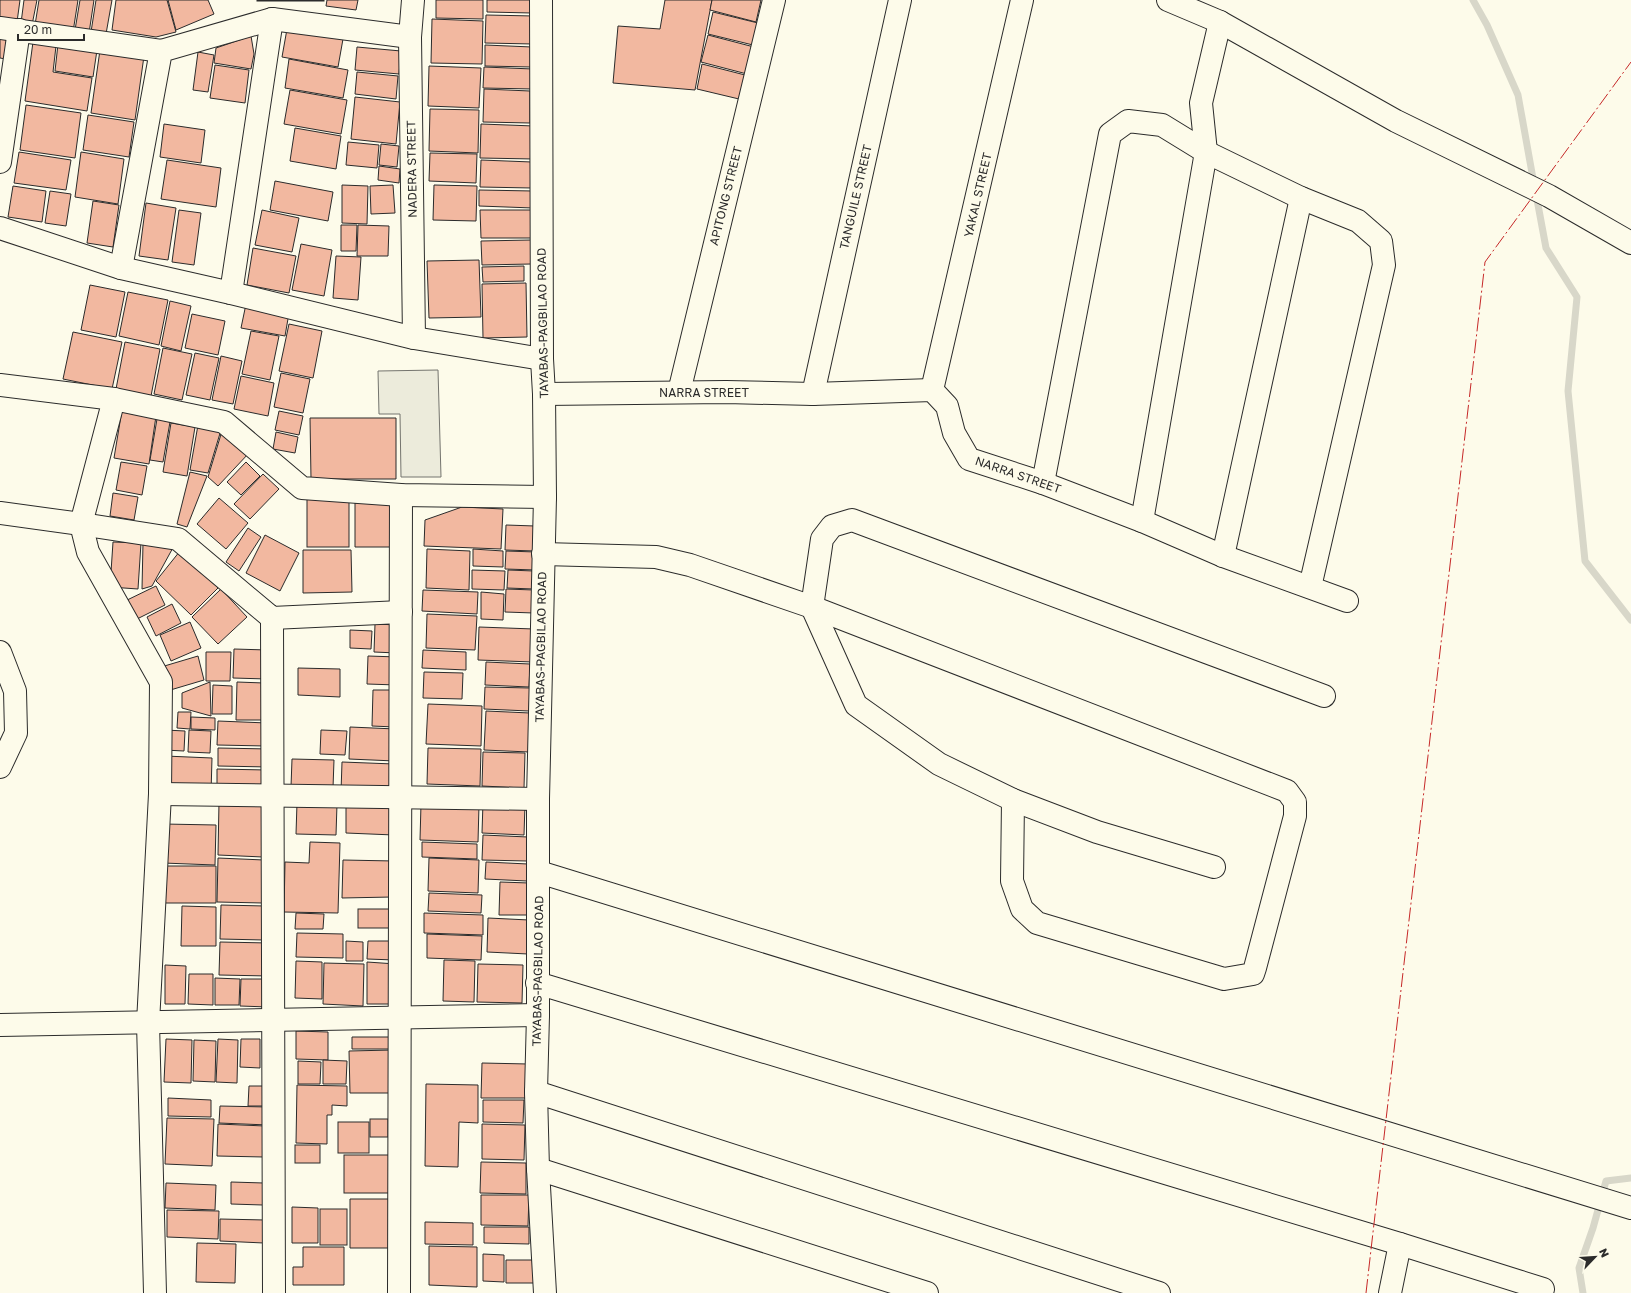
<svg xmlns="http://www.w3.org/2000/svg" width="1631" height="1293" viewBox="0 0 1631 1293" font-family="'Golos Text',sans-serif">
	<rect width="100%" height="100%" fill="#fdfbea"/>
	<path fill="#ecebdb" stroke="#74746e" d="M438,370L441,477H401L400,414H379L378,371Z"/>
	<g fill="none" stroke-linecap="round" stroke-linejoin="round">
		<g stroke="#d8d7c9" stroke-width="7">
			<path d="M1473,0L1487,25L1518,95L1534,184"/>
			<path d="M1536,194L1546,248L1577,297L1568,391L1585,561L1631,620"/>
			<path d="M1583,1293L1579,1268L1593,1228L1606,1181L1631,1178"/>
		</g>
	</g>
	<g fill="#f2b8a0" stroke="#2b2b2b">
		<path d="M0,0H20L17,22L0,19Z"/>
		<path d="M24,0H37L32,25L21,23Z"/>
		<path d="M39,0H78L73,32L35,25Z"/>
		<path d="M80,0H94L89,33L75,30Z"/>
		<path d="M96,0H112L106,34L91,32Z"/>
		<path d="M116,0H167L176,32L156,37L112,30Z"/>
		<path d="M168,0H208L214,14L176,30Z"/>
		<rect x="257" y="0" width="67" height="1"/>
		<path d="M327,0H358L356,10L326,6Z"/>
		<path d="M436,0H483V19L436,18Z"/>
		<path d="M487,0H532V13L487,12Z"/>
		<path d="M665,0H712L695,90L613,83L618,26L660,29Z"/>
		<path d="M712,0H761L756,22L710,10Z"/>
		<path d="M713,12L758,23L753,45L708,34Z"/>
		<path d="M486,15L534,16L533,44L485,43Z"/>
		<path d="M432,19L483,21L482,64L431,63Z"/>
		<path d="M287,29L343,39L338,67L282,57Z"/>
		<path d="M0,35L15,37L11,60L0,58Z"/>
		<path d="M708,35L754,47L747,74L701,62Z"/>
		<path d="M251,36L254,54L251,69L214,63L216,48Z"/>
		<path d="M33,42L56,46L53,72L92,78L87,111L25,101Z"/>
		<path d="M58,44L97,50L93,77L55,71Z"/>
		<path d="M485,45L532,47L531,67L485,66Z"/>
		<path d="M357,47L401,51L399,74L355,70Z"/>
		<path d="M100,50L144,56L135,120L91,113Z"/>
		<path d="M198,52L214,55L208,92L193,90Z"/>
		<path d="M289,59L348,70L343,98L285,88Z"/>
		<path d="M702,64L745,75L739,99L697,89Z"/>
		<path d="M215,65L249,70L245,103L210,98Z"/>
		<path d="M429,66L481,68L479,108L428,106Z"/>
		<path d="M484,67L533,69V89L483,88Z"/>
		<path d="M357,72L398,76L396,99L355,94Z"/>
		<path d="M484,89L530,91V123L483,122Z"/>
		<path d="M290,90L347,100L341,134L284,124Z"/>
		<path d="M355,97L400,102L396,144L351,139Z"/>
		<path d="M26,105L81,113L75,158L20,150Z"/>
		<path d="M430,109L479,110L478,153L429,151Z"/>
		<path d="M88,115L134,122L129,157L83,150Z"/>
		<path d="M164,124L205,130L201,163L160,157Z"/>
		<path d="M481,124L534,126V159L480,158Z"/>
		<path d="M295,128L341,136L336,169L290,161Z"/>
		<path d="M348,142L379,145L377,168L346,165Z"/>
		<path d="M381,144L399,146L397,167L379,165Z"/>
		<path d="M19,152L71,160L66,190L14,183Z"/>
		<path d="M81,152L124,159L118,204L75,197Z"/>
		<path d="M430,153L477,154L476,183L429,181Z"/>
		<path d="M167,160L221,168L216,207L161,199Z"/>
		<path d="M481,160L532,162V188L480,187Z"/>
		<path d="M379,166L400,169L399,183L378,180Z"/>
		<path d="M275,181L333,192L328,221L270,210Z"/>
		<path d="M342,185L368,186L367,224L342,223Z"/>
		<path d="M393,185L395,213L371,214L370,186Z"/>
		<path d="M434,185L477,186L476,221L433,220Z"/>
		<path d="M13,186L46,191L42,222L8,217Z"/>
		<path d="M479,190L533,191V208L479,206Z"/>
		<path d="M50,191L71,194L66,226L45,223Z"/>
		<path d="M93,201L119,205L113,247L87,243Z"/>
		<path d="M146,203L176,208L168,260L139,256Z"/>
		<path d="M179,210L201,213L194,265L172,262Z"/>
		<path d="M262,210L299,218L292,252L255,245Z"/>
		<path d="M480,210H532V238H481Z"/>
		<path d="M341,225H357L356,251H341Z"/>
		<path d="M358,225L389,226L388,256H357Z"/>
		<path d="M531,240V264L482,265L481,241Z"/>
		<path d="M301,244L332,250L324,296L292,290Z"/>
		<path d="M253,248L296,256L289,293L247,285Z"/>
		<path d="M336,256L361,257L358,300L333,298Z"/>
		<path d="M479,260L481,317L429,318L427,261Z"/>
		<path d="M524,266V281L483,282L482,267Z"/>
		<path d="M526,283L527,337L483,338L482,284Z"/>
		<path d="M90,285L125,292L116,337L81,330Z"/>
		<path d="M128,292L168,300L159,345L119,336Z"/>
		<path d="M170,301L191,306L181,351L161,346Z"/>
		<path d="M246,304L289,313L285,336L241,328Z"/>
		<path d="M192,314L225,321L218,355L185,348Z"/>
		<path d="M289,324L322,331L313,378L279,371Z"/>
		<path d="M251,331L279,336L270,380L242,374Z"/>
		<path d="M73,332L122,342L112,389L63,379Z"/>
		<path d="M125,342L160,349L151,396L116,389Z"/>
		<path d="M163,348L192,354L182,400L154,394Z"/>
		<path d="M195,353L219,358L210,400L186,395Z"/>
		<path d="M221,356L242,361L233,404L212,400Z"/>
		<path d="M281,373L310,379L303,413L274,407Z"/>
		<path d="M241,376L274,383L268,416L234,409Z"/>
		<path d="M122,410L156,416L149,464L114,458Z"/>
		<path d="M279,411L303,416L299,435L275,430Z"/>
		<path d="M310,418H396V479H311Z"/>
		<path d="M157,419L170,422L163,462L150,460Z"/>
		<path d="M171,423L195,427L187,476L163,472Z"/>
		<path d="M198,425L221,430L208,473L190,470Z"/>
		<path d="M222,431L249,453L218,486L208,477Z"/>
		<path d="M276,432L298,437L295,453L273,449Z"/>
		<path d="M121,462L147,466L142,495L116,490Z"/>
		<path d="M246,462L260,476L241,495L227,482Z"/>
		<path d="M190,472L207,476L187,527L177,524Z"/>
		<path d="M263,474L279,489L250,519L234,504Z"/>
		<path d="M113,493L138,497L134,520L110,516Z"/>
		<path d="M219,498L248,523L226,549L197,524Z"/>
		<rect x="307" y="499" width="42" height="48"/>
		<path d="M355,503H392L393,547H355Z"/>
		<path d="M462,507L503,509L501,549L424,546L425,520Z"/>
		<path d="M506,525L535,526V551L505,550Z"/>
		<path d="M248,528L261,537L239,571L226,562Z"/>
		<path d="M265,535L299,553L280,591L246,573Z"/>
		<path d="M113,542L141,543L138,589L110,587Z"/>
		<path d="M143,543L175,544L152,586L142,589Z"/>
		<path d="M427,549L470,551L469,590L426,588Z"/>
		<path d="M473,549L503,551V567L473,566Z"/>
		<path d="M303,550H351L352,592L303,593Z"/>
		<path d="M180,551L218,588L191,615L156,581Z"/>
		<path d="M506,551L536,552V570L505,569Z"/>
		<path d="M472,570L505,571L504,590L472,589Z"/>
		<path d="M508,570L534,571V589L507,588Z"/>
		<path d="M156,586L165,605L131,622L121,603Z"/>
		<path d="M221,589L247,617L218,644L192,617Z"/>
		<path d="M506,589L534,590V613L505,612Z"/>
		<path d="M423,590L478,592L477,614L422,611Z"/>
		<path d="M481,592L504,594L503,620L481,619Z"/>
		<path d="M172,604L181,623L156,636L147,617Z"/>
		<path d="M427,614L477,616L475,650L426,648Z"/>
		<path d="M190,622L201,648L171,661L160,635Z"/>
		<path d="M375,624L398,625L397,653L374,652Z"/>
		<path d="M479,627L534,629L533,662L478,660Z"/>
		<path d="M350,630L372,631L371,649L350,648Z"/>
		<path d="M234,649L267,650V679L233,678Z"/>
		<path d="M423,650L466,652V670L422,668Z"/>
		<path d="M206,652H231L230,681H206Z"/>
		<path d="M198,656L204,680L167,691L161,667Z"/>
		<path d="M368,656L398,657L397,685L367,684Z"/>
		<path d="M486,662L530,664L529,687L485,685Z"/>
		<path d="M298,668L340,669V697L298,695Z"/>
		<path d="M424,672L463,673L462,699L423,698Z"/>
		<path d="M210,682L211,716L182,708V693Z"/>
		<path d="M237,682L264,683V720H236Z"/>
		<path d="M213,685L232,686V714H212Z"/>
		<path d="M485,687L530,688L529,711L484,709Z"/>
		<path d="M373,690H396L395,727L372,726Z"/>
		<path d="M428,704L482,706L481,746L426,744Z"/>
		<path d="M486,711L530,713L529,752L484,750Z"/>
		<path d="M178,712H191L190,729L177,728Z"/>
		<path d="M191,717L215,718V730L191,729Z"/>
		<path d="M218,721L267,723L266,746L217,745Z"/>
		<path d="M350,727L396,729L395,761L349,759Z"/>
		<path d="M165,730L185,731L184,751L164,750Z"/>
		<path d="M189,730L211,731L210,753L188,752Z"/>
		<path d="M321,730L347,731L345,755L320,754Z"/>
		<path d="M218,748L270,749V767L218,766Z"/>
		<path d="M428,748L481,749L480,786L427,784Z"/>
		<path d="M483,752L525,753L524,788L482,786Z"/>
		<path d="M165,756L212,758L211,794L163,792Z"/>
		<path d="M292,759L334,760L333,788L291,787Z"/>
		<path d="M342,762L394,764V794L341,792Z"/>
		<path d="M217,769L267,770V790L217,789Z"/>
		<path d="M219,802L264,803L263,857L218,855Z"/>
		<path d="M483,802L525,804L524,835L482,833Z"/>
		<path d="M297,803L337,804L336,835L296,834Z"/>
		<path d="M346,803L395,804L394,835L346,833Z"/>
		<path d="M421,804L479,805L478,842L420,840Z"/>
		<path d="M164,824L216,825L215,865L163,863Z"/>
		<path d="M483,835L528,837L527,861L482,860Z"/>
		<path d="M310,842L340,843L338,913L284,912L285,862L309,863Z"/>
		<path d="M422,842L477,844V859L422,857Z"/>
		<path d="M218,858L264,860L263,903L217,902Z"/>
		<path d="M429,858L479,860L478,893L428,891Z"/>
		<path d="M343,860L394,861L392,897L342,898Z"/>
		<path d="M486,862L528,864L527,881L485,879Z"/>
		<path d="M161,866H216V903H162Z"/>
		<path d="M500,882L529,883L528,915H499Z"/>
		<path d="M429,893L482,895L481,913L428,911Z"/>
		<path d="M221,905L265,906L264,940L220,939Z"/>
		<path d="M182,906L216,907V946H181Z"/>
		<rect x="358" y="909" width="35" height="19"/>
		<path d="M296,913L324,914L323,929H295Z"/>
		<path d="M424,913L483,915V935L424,933Z"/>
		<path d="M488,918L529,920L528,954L487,952Z"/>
		<path d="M297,933L343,934V958L296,957Z"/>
		<path d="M427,934L482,936L481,960L427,958Z"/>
		<path d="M346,941L363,942V961H346Z"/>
		<path d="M368,941H395V960L367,959Z"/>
		<path d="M220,942L269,943V976L219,975Z"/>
		<path d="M444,960L475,961L474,1002L443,1001Z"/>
		<path d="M296,961L322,962V999L295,998Z"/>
		<path d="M367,962L396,964L395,1004H367Z"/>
		<path d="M324,963L364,964L363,1006L323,1004Z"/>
		<path d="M478,964L523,965L522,1003L477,1002Z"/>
		<path d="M165,965L186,966L185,1004H165Z"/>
		<path d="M189,974H213V1005L188,1004Z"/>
		<path d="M215,978L240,979L239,1005H215Z"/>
		<path d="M241,979H269L268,1007L240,1006Z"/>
		<path d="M296,1031L328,1032V1060L296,1059Z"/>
		<path d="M352,1037H390L389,1049H352Z"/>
		<path d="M166,1039L192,1040L191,1083L164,1082Z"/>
		<path d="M218,1039L238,1040L237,1083L216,1082Z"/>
		<path d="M241,1039H260V1068L240,1067Z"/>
		<path d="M194,1040L216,1041L215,1082L193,1081Z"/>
		<path d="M393,1050V1093H350L349,1051Z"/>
		<path d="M323,1060L347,1061L346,1084H323Z"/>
		<path d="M298,1061L321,1062L320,1084H298Z"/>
		<path d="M482,1063L528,1064L527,1098H481Z"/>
		<path d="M426,1084L478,1085V1123L459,1122L458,1167L425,1166Z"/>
		<path d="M297,1085L347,1086V1106L332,1105V1115H327V1144L296,1143Z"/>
		<path d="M249,1086H267V1106H248Z"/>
		<path d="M168,1098L211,1100V1117L168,1116Z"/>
		<path d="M483,1100H524L523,1123L483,1122Z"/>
		<path d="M220,1106L268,1107V1125L219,1123Z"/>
		<path d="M167,1118L214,1119L212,1166L165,1164Z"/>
		<rect x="370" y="1119" width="18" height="18"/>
		<rect x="338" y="1122" width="31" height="31"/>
		<path d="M218,1124L265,1126L264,1157L217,1156Z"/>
		<path d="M482,1124L525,1125L524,1160L482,1159Z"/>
		<rect x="295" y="1145" width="25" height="18"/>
		<rect x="344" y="1155" width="48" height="38"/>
		<path d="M481,1162L526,1163V1194L480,1193Z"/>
		<path d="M231,1182L264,1183L263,1205L231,1204Z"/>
		<path d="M166,1183L216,1185L215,1210L165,1208Z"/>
		<path d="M481,1195H529L528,1226L481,1225Z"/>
		<path d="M350,1199H394L395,1248H350Z"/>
		<path d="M292,1207L318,1208V1243H292Z"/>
		<rect x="320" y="1209" width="27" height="36"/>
		<path d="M167,1210L219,1211L218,1239L167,1237Z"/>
		<path d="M220,1219L265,1220L264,1243L220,1241Z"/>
		<path d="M425,1222L473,1223V1245L425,1244Z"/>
		<path d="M484,1227H529V1244L484,1243Z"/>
		<path d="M197,1243L236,1244L235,1283L196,1282Z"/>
		<path d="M429,1246L477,1247V1287L429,1285Z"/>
		<path d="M303,1247H344V1285H293V1267H303Z"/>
		<path d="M483,1254L504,1255V1282L483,1281Z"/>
		<path d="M506,1260H537L536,1283H506Z"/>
	</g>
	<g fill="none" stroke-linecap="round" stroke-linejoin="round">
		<defs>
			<g id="minor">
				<path d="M413,0L410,37L414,338"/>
				<path d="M1168,0L1220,22L1396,121L1549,196L1631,243"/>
				<path d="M0,28L161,51"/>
				<path d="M0,162L19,30"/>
				<path d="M0,228L121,268L231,293L414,338L542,359"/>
				<path d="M121,268L161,51L272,19L410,37"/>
				<path d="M231,293L272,19"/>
				<path d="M0,385L114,399L224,422L302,488L401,495L545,497"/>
				<path d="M932,390L1022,0"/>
				<path d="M679,392L774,0"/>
				<path d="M544,394L726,392L813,394L932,390L947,406L954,433L969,459L1043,483L1142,521L1223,556L1347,601"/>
				<path d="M813,394L900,0"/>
				<path d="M114,399L81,524L88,552L161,682L160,794L148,1023L155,1293"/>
				<path d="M1043,483L1110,134L1128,121L1162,125L1206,152L1301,198L1358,221L1381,241L1384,265L1310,587"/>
				<path d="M0,513L81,524L178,539L272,618L401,612"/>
				<path d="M1142,521L1206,152L1201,103L1220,22"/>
				<path d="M543,554L656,557L690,565L812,607L1287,791L1295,802V816L1255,968L1253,974L1224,979L1037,923L1022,909L1012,881L1013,800"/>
				<path d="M1223,556L1301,198"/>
				<path d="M272,618L274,1293"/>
				<path d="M0,652L15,691L16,733L0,767"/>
				<path d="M160,794L538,799"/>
				<path d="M1214,867L1097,832L1013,800L939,764L856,705L812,607L822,539L832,526L852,520L1324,696"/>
				<path d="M539,872L1631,1208"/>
				<path d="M537,983L1400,1244L1543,1289"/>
				<path d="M0,1025L538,1015"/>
				<path d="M536,1092L1159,1293"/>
				<path d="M538,1169L927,1293"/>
				<path d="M399,1293L401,495"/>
				<path d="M1390,1293L1400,1244"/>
			</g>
			<path id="major" d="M541,0L542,359L544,394L545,497L538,799V1015L536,1092L538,1169L545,1293"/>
		</defs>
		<use href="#minor" stroke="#2b2b2b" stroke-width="24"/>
		<use href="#major" stroke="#2b2b2b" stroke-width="24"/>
		<use href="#minor" stroke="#fdfbea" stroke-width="22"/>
		<use href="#major" stroke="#fdfbea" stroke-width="22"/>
		<path stroke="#c62828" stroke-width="1" stroke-dasharray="14 3 2 3" stroke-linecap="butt" d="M1366,1293L1485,262L1631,62"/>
	</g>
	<g text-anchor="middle" stroke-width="3" stroke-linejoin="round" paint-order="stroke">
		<g font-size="12" fill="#2b2b2b" stroke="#fdfbea">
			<text transform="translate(412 169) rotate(-91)" y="4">NADERA STREET</text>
			<text transform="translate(978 195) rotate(-77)" y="4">YAKAL STREET</text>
			<text transform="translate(726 196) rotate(-76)" y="4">APITONG STREET</text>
			<text transform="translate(856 197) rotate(-77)" y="4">TANGUILE STREET</text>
			<text transform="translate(543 323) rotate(-91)" y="4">TAYABAS-PAGBILAO ROAD</text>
			<text x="704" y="397">NARRA STREET</text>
			<text transform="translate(1018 475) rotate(19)" y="4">NARRA STREET</text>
			<text transform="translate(541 647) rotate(-89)" y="4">TAYABAS-PAGBILAO ROAD</text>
			<text transform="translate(538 971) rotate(-89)" y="4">TAYABAS-PAGBILAO ROAD</text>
		</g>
	</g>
	<g transform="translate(1595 1257) rotate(65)" stroke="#fdfbea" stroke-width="3" paint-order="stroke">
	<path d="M0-3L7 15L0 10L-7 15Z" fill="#2b2b2b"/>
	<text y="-6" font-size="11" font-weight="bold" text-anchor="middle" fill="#2b2b2b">N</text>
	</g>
	<path d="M18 34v6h66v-6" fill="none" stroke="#2b2b2b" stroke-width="2"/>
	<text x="24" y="34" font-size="12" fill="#2b2b2b" stroke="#fdfbea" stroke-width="3" paint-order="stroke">20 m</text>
</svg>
